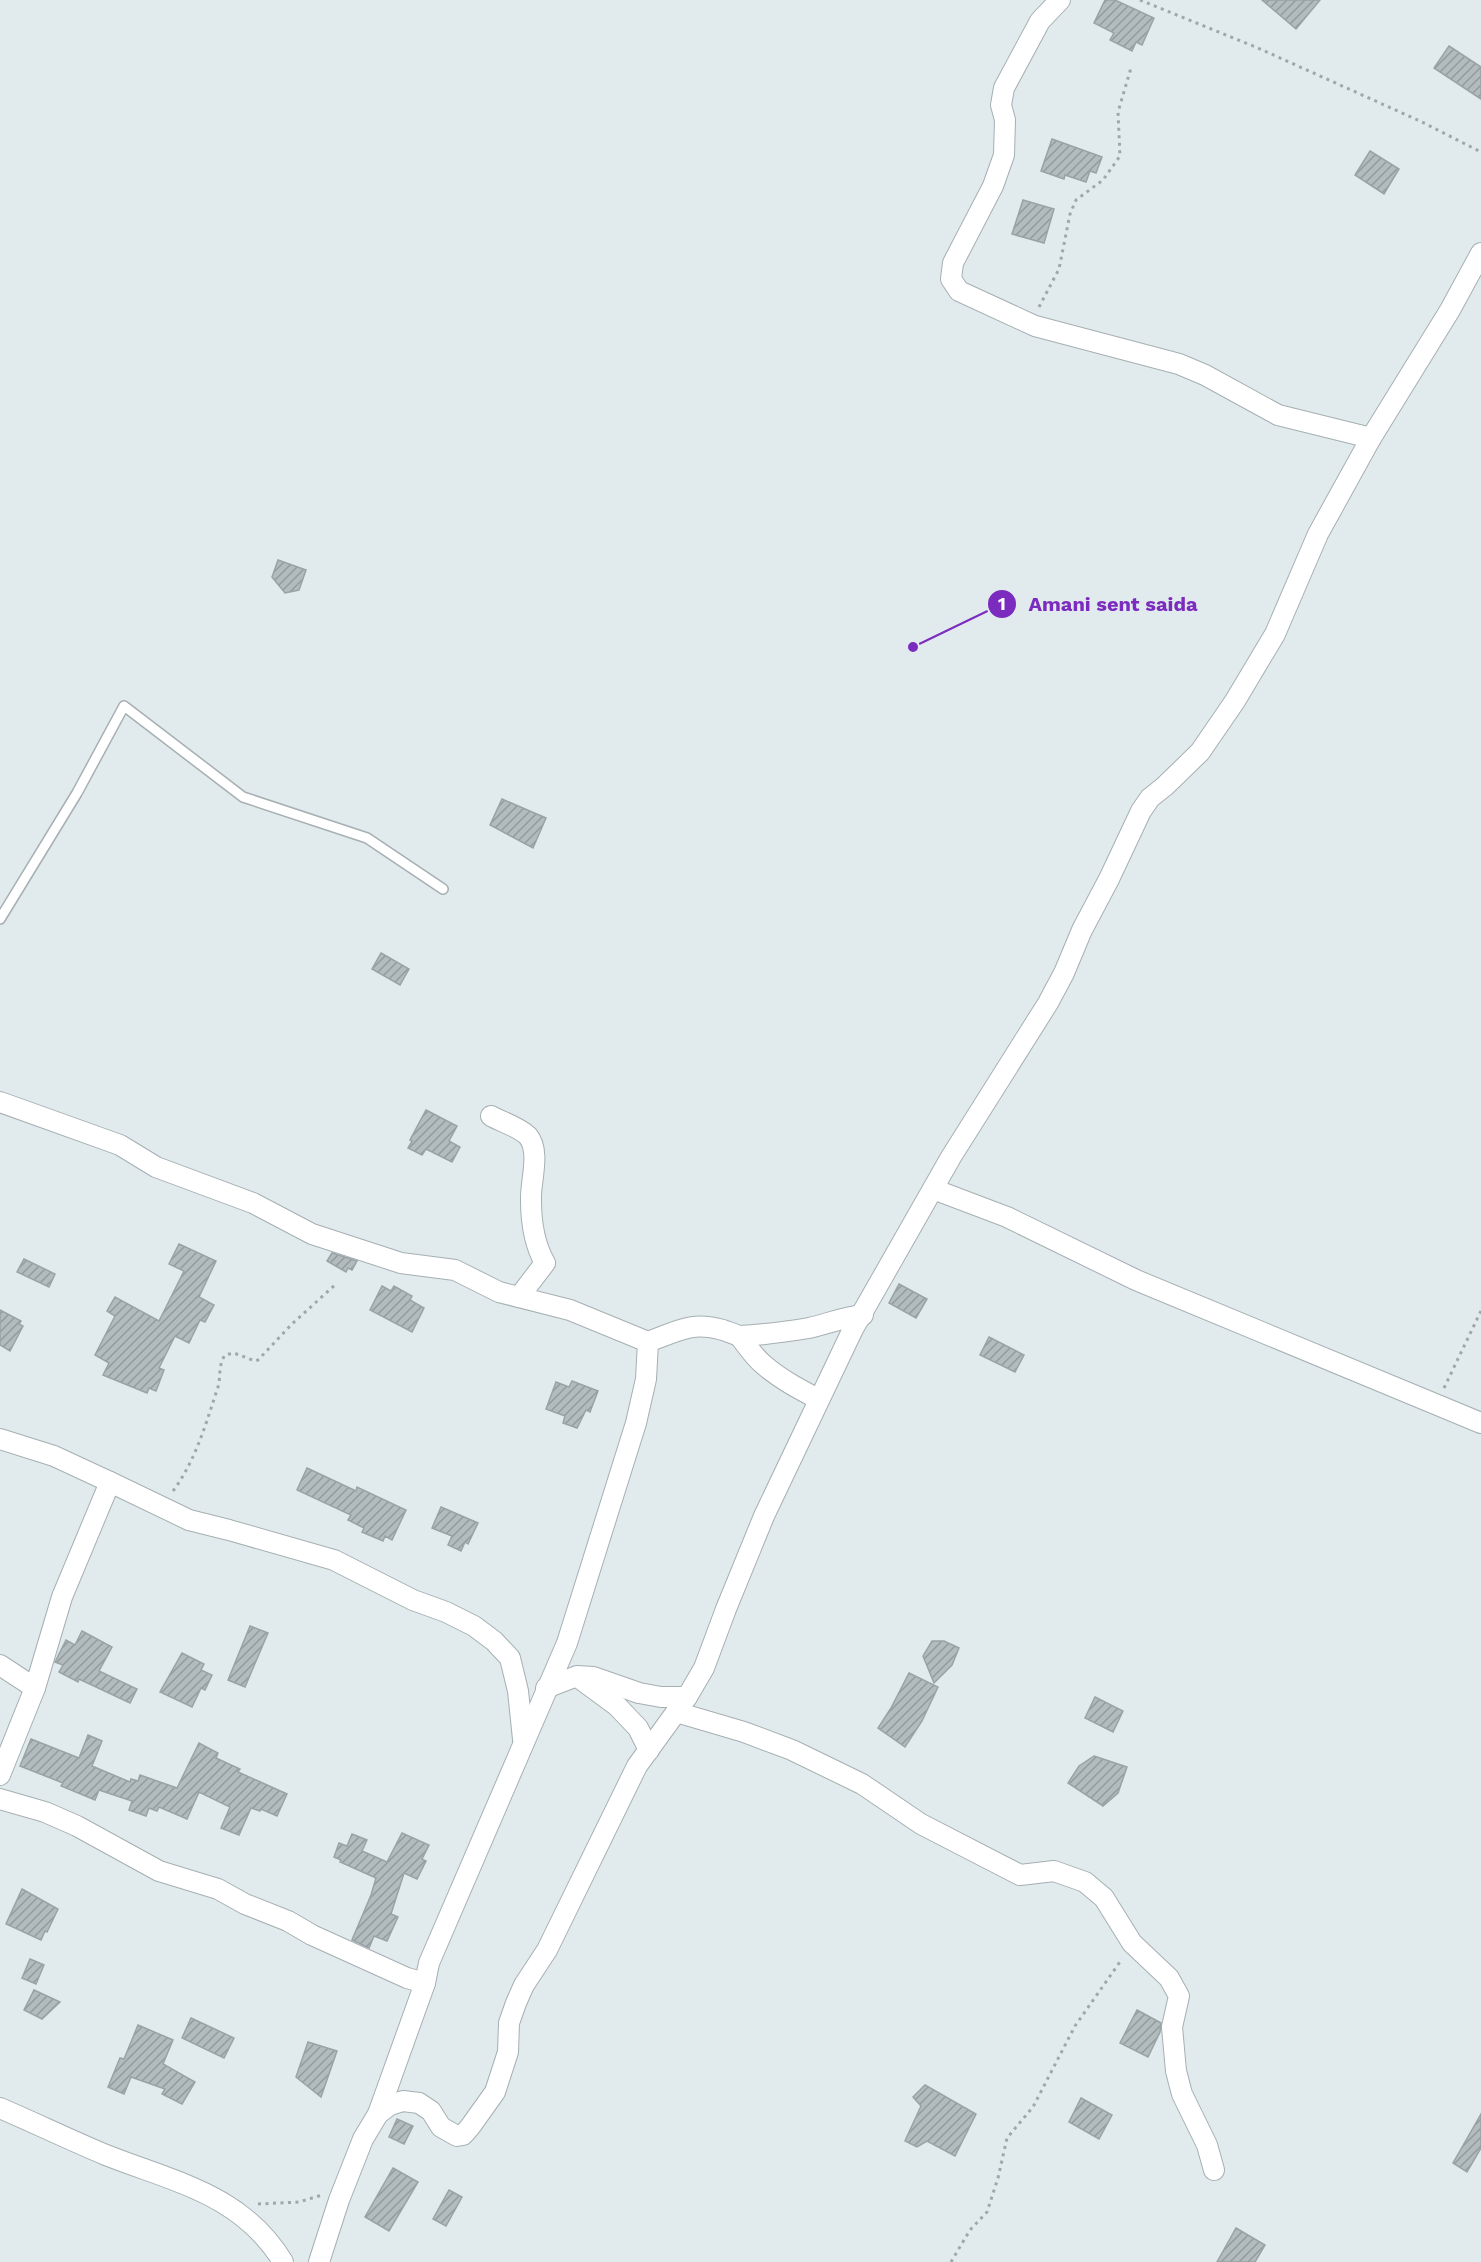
<svg xmlns="http://www.w3.org/2000/svg" width="1481" height="2262" viewBox="0 0 1481 2262" font-family="'Work Sans',sans-serif">
	<defs>
		<pattern id="building-hatch" width="6" height="6" patternUnits="userSpaceOnUse" patternTransform="scale(1.5)"><rect width="6" height="6" fill="#b2bcbe"/><path d="M-1 1l2-2M0 6l6-6M5 7l2-2" fill="none" stroke="#929a9c"/></pattern>
	</defs>
	<rect width="100%" height="100%" fill="#e1ebed"/>
	<g fill="url(#building-hatch)" stroke="#99a3a5" stroke-width="1.5">
		<path d="M1105,0H1115L1154,18L1142,45L1136,42L1132,51L1110,40L1114,33L1094,23Z"/>
		<path d="M1262,0H1320L1296,29Z"/>
		<path d="M1449,46L1481,67V99L1434,68Z"/>
		<path d="M1052,139L1102,157L1096,173L1090,171L1086,182L1065,175L1064,179L1041,171Z"/>
		<path d="M1370,151L1399,169L1384,194L1355,175Z"/>
		<path d="M1023,200L1054,209L1044,243L1012,234Z"/>
		<path d="M278,560L306,570L299,590L285,593L272,577Z"/>
		<path d="M502,799L546,818L533,848L490,825Z"/>
		<path d="M381,953L409,969L400,985L372,969Z"/>
		<path d="M426,1110L457,1126L449,1141L460,1147L452,1162L426,1149L422,1155L408,1148L412,1141L410,1140Z"/>
		<path d="M179,1244L216,1261L199,1297L214,1305L205,1322L200,1320L189,1343L175,1336L159,1368L164,1370L156,1391L149,1388L147,1393L103,1375L109,1363L95,1355L115,1316L107,1311L115,1297L159,1321L184,1271L169,1264Z"/>
		<path d="M332,1253L357,1261L352,1270L348,1268L346,1272L327,1261Z"/>
		<path d="M24,1259L55,1274L49,1287L17,1272Z"/>
		<path d="M899,1284L927,1299L916,1318L889,1303Z"/>
		<path d="M382,1286L391,1291L394,1286L412,1296L410,1300L424,1308L412,1332L370,1310Z"/>
		<path d="M0,1310L21,1321L19,1324L23,1326L10,1351L0,1345Z"/>
		<path d="M989,1337L1024,1355L1015,1372L980,1355Z"/>
		<path d="M572,1381L598,1391L590,1412L586,1410L577,1428L563,1423L565,1416L546,1409L556,1382L569,1387Z"/>
		<path d="M307,1468L356,1491L357,1487L406,1510L392,1540L385,1536L383,1541L362,1532L364,1528L348,1520L351,1515L297,1490Z"/>
		<path d="M441,1507L478,1523L468,1544L465,1542L461,1551L448,1545L452,1536L432,1528Z"/>
		<path d="M250,1626L268,1633L245,1687L228,1680Z"/>
		<path d="M82,1631L112,1647L99,1671L137,1689L130,1703L79,1679L78,1682L59,1672L63,1665L55,1662L66,1640L75,1645Z"/>
		<path d="M932,1641H944L959,1648L952,1665L934,1683L923,1656Z"/>
		<path d="M182,1653L204,1664L201,1670L212,1675L205,1690L201,1688L192,1707L160,1692Z"/>
		<path d="M909,1673L938,1687L922,1721L905,1747L878,1728L891,1708Z"/>
		<path d="M1095,1697L1123,1711L1113,1732L1085,1718Z"/>
		<path d="M88,1735L102,1741L92,1766L130,1782L131,1779L138,1781L140,1775L177,1788L199,1743L218,1753L216,1758L240,1769L238,1772L287,1794L277,1816L261,1809L260,1811L251,1808L239,1835L221,1828L230,1807L199,1792L187,1819L159,1807L157,1811L149,1808L146,1816L129,1810L132,1801L99,1790L95,1800L61,1786L63,1783L20,1766L31,1739L79,1758Z"/>
		<path d="M1094,1756L1127,1767L1118,1793L1103,1806L1068,1783L1079,1766Z"/>
		<path d="M402,1833L429,1845L422,1859L426,1861L417,1879L404,1873L391,1914L398,1917L387,1941L374,1936L369,1948L352,1940L371,1895L376,1878L340,1862L341,1860L334,1857L339,1843L347,1846L352,1834L367,1840L362,1851L387,1862Z"/>
		<path d="M22,1889L58,1909L47,1932L45,1931L41,1940L6,1924Z"/>
		<path d="M30,1959L44,1965L36,1984L22,1978Z"/>
		<path d="M34,1990L60,2002L42,2019L24,2010Z"/>
		<path d="M1137,2010L1161,2023L1160,2032L1148,2057L1120,2043Z"/>
		<path d="M191,2018L234,2038L224,2058L182,2038Z"/>
		<path d="M138,2025L173,2040L163,2064L195,2082L182,2104L162,2094L165,2089L131,2077L124,2094L108,2087L120,2058L124,2059Z"/>
		<path d="M308,2042L337,2051L321,2097L296,2077Z"/>
		<path d="M925,2085L976,2114L955,2156L927,2141L917,2147L905,2141L921,2106L913,2097Z"/>
		<path d="M1081,2098L1112,2115L1099,2139L1069,2122Z"/>
		<path d="M1481,2114V2148L1467,2172L1453,2163Z"/>
		<path d="M397,2119L413,2126L404,2144L389,2137Z"/>
		<path d="M393,2168L418,2182L389,2231L365,2217Z"/>
		<path d="M449,2190L462,2197L446,2226L433,2219Z"/>
		<path d="M1236,2228L1265,2245L1255,2262H1217Z"/>
	</g>
	<g fill="none" stroke-linecap="round" stroke-linejoin="round">
		<defs>
			<path id="lane" d="M0,919L77,793L124,706L243,797L367,838L443,889"/>
			<g id="street">
				<path d="M1060,0L1040,21L1004,88L1001,105L1005,120L1004,155L993,186L953,263L951,279L959,291L1035,326L1179,364L1205,375L1278,415L1371,438"/>
				<path d="M0,1102L120,1145L156,1167L253,1203L312,1234L401,1263L455,1270L499,1292L570,1310L648,1342"/>
				<path d="M491,1116C502,1122 519,1127 528,1136C541,1152 530,1182 531,1200C531,1222 534,1244 545,1263L519,1297"/>
				<path d="M933,1189L1007,1217L1136,1280L1481,1423"/>
				<path d="M739,1336C762,1335 785,1332 809,1328C827,1324 844,1317 863,1315"/>
				<path d="M0,1439L54,1456L110,1482"/>
				<path d="M0,1665L35,1688"/>
				<path d="M579,1678L617,1706L638,1728L649,1750"/>
				<path d="M546,1688L577,1676L593,1677L639,1693L661,1697H687"/>
				<path d="M676,1712L744,1732L792,1750L862,1784L921,1824L1020,1875L1054,1871L1085,1882L1104,1898L1132,1943L1169,1978L1179,1996L1172,2027L1176,2071L1182,2094L1207,2145L1214,2170"/>
				<path d="M0,1775L35,1688L62,1597L110,1482L189,1520L229,1530L334,1560L413,1600L446,1612L474,1626L494,1641L510,1658L518,1691L523,1739"/>
				<path d="M0,1799L45,1812L77,1826L159,1871L218,1889L245,1904L288,1921L312,1935L407,1978L425,1983"/>
				<path d="M0,2108C35,2123 70,2140 106,2155C174,2182 242,2194 283,2262"/>
				<path d="M378,2114L425,1983L429,1963L567,1643L636,1423L646,1379L648,1342C678,1331 691,1321 723,1330C728,1332 736,1334 740,1337C748,1347 754,1357 764,1365C780,1379 799,1389 818,1399"/>
				<path d="M319,2262L339,2200L363,2139L378,2114L390,2105L403,2101L419,2103L431,2111L441,2127L457,2136L463,2135L470,2127L495,2092L508,2052L509,2023L516,2003L524,1985L547,1950L637,1766L687,1697L704,1668L726,1609L764,1516L853,1329L951,1157L1048,1003L1064,973L1082,930L1109,879L1141,811L1150,798L1165,786L1200,752L1235,701L1275,634L1318,534L1371,438L1450,310L1481,253"/>
			</g>
		</defs>
		<use href="#lane" stroke="#a6afb2" stroke-width="12"/>
		<use href="#street" stroke="#a6afb2" stroke-width="22"/>
		<g stroke="#9fa7a8" stroke-width="3" stroke-dasharray="3 4.5" stroke-linecap="butt">
			<path d="M1140,0L1258,48L1422,122L1481,152"/>
			<path d="M1039,307L1059,269L1070,214L1076,200L1103,180L1120,156L1118,112L1131,68"/>
			<path d="M1444,1388L1481,1311"/>
			<path d="M173,1491C196,1460 206,1423 218,1387C221,1377 218,1365 225,1355L234,1353L255,1361L258,1360L292,1324L336,1284"/>
			<path d="M258,2204L299,2202L322,2195"/>
			<path d="M951,2262L970,2230L987,2212L998,2178L1007,2138L1033,2107L1075,2026L1122,1959"/>
		</g>
		<use href="#lane" stroke="#fff" stroke-width="9"/>
		<use href="#street" stroke="#fff" stroke-width="20"/>
	</g>
	<path fill="none" stroke="#7b2cbf" stroke-width="2" d="M913 647L1002 604"/>
	<g fill="#7b2cbf" stroke="#e1ebed" stroke-width="2">
		<circle cx="913" cy="647" r="6"/>
		<circle cx="1002" cy="604" r="15"/>
	</g>
	<g font-size="18" text-anchor="middle" font-weight="bold" fill="#fff">
		<text x="1002" y="610">1</text>
	</g>
	<g font-size="20" text-anchor="middle" font-weight="bold" fill="#7b2cbf" stroke="#e1ebed" stroke-width="5" stroke-linejoin="round" paint-order="stroke">
		<text x="1113" y="611">Amani sent saida</text>
	</g>
</svg>
